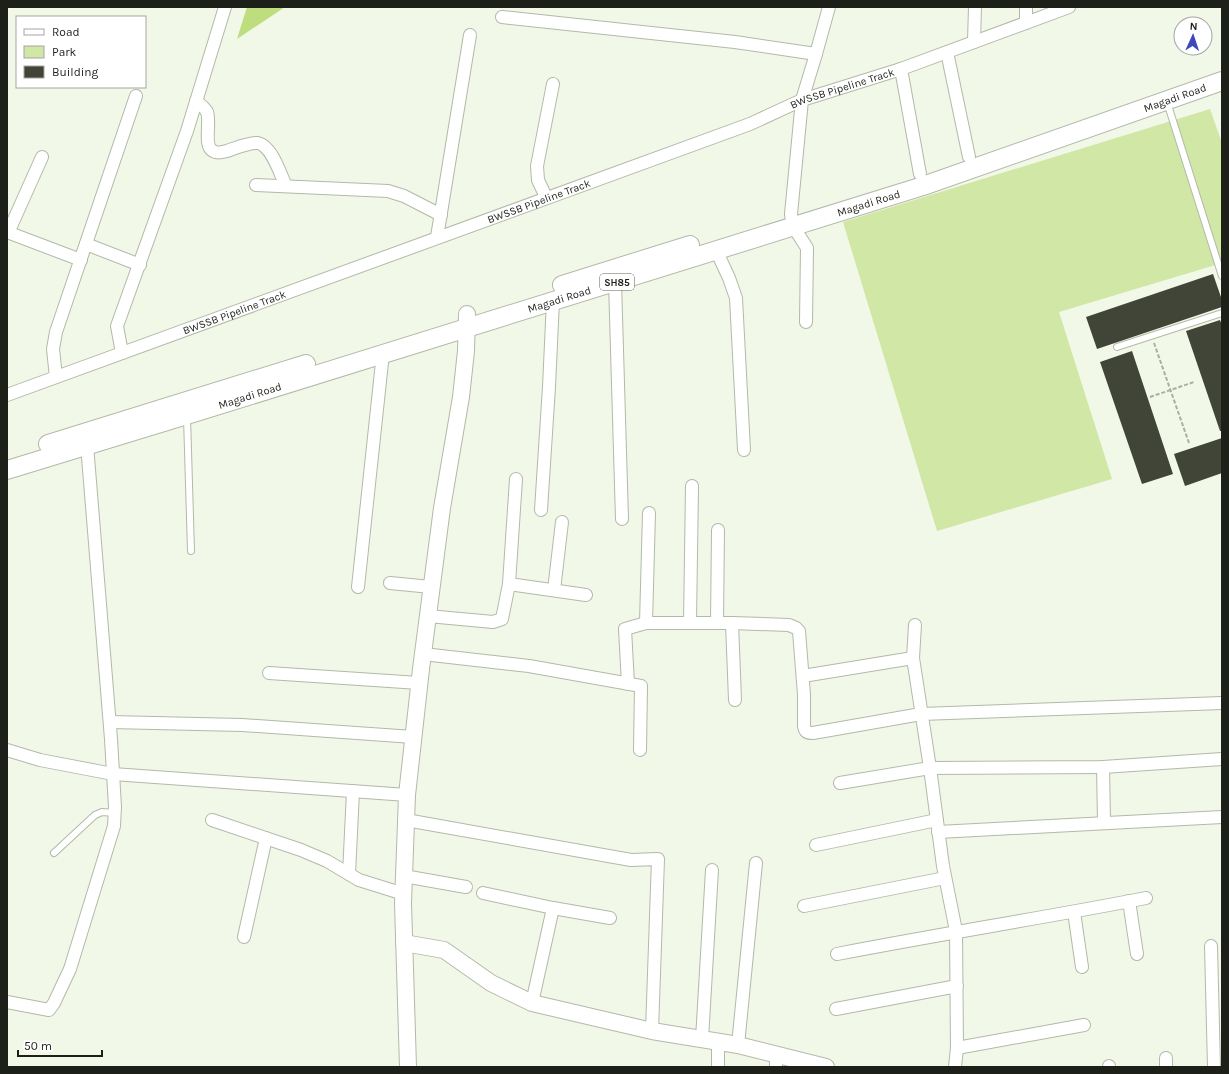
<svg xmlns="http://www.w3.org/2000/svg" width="1229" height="1074" viewBox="0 0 1229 1074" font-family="Karla,sans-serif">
	<rect width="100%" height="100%" fill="#f1f8e7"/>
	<path fill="#d0e7a6" d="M1210,109L1222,143V263L1059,312L1112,479L937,531L843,222Z"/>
	<path fill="#bedd7f" d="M247,7H285L237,39Z"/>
	<g fill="#404537">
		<path d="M1213,274L1222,300V307L1097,349L1086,317Z"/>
		<path d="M1220,320L1222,325V431H1220L1186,331Z"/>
		<path d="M1132,351L1173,474L1142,484L1100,362Z"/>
		<path d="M1222,438V473L1185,486L1174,454Z"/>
	</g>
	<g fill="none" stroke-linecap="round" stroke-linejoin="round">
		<defs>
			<g id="lane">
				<path d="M1167,102L1222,276"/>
				<path d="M1117,347L1222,313"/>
				<path d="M187,417L191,551"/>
				<path d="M54,853L95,815L102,812L115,813"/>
			</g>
			<g id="street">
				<path d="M502,17L735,42L816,54L829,7"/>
				<path d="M1026,23V7"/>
				<path d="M974,42L975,7"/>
				<path d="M947,52L969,157"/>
				<path d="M901,69L920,174"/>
				<path d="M196,101C200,104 205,108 207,112C211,122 203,146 213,151C217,154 223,152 227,151C236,148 249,142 258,143C272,146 280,174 286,186"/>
				<path d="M256,185L388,191L404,196L441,215"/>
				<path d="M546,197L538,180L537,166L553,84"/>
				<path d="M7,232L81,260"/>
				<path d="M8,233L42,157"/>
				<path d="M437,237L470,35"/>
				<path d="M86,244L140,265"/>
				<path d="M716,250L729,278L736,298L744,450"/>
				<path d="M615,282L622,519"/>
				<path d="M806,322L807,248L793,226L791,214L802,100L816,54"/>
				<path d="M122,353L117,326L187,131L225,7"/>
				<path d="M56,377L53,349L56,332L136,96"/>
				<path id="s1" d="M7,395L750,124L802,100L901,69L1069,7"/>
				<path d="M541,510L549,387L553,300"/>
				<path d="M390,583L431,587"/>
				<path d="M509,584L516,479"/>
				<path d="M358,587L383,353"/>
				<path d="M554,590L562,522"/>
				<path d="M428,616L493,622L502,619L509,584L586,595"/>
				<path d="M646,623L649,513"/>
				<path d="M690,623L692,486"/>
				<path d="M717,623L718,530"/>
				<path d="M732,623L735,700"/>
				<path d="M915,625L913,658L930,768L943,866L956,931L957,1048L955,1067"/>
				<path d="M423,654L529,666L641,686L640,750"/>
				<path d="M269,673L419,683"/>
				<path d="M809,675L913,658"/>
				<path d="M628,684L625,629L646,623H732L789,625L796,628L799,631L804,695V726C805,732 807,733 813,733L921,714L1222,703"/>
				<path d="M110,722L242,725L413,737"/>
				<path d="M7,750L40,760L113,774L407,795"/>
				<path d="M1103,767L1104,822"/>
				<path d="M840,783L930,768L1103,767L1222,759"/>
				<path d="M212,820L301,850L327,861L359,880L404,894"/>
				<path d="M406,820L631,860L658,859L652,1031"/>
				<path d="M938,832L1222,817"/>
				<path d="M816,845L937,820"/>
				<path d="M349,874L353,791"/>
				<path d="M404,876L466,887"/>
				<path d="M483,893L553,908L610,918"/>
				<path d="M1129,901L1137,954"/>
				<path d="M804,906L945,878"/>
				<path d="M1074,912L1082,967"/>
				<path d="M244,937L266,838"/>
				<path d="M1211,946L1214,1067"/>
				<path d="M837,954C940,934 1043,918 1146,898"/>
				<path d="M7,1002L49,1010L54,1003L70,969L114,826L115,807L111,739L87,445"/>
				<path d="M532,1003L553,908"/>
				<path d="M836,1009L957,986"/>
				<path d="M702,1039L712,870"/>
				<path d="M718,1041V1067"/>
				<path d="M738,1045L756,863"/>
				<path d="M957,1048L1084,1025"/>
				<path d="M776,1055V1067"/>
				<path d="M1109,1067V1066"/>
				<path d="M1166,1067V1058"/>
			</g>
			<g id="secondary">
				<path d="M404,943L444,950L491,983L532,1003L652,1031L738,1045L826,1067"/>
				<path d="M408,1067L403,903L407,795L421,669L442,508L461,397L466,351L467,314"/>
			</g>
			<g id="primary">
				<path d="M562,285L690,245"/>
				<path d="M48,444L306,364"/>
				<path id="s2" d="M7,470L187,415L923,186L1222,81"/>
			</g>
		</defs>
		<use href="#lane" stroke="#b3b9a9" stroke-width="8"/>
		<use href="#street" stroke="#b3b9a9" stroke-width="14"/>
		<use href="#secondary" stroke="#b3b9a9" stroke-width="18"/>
		<use href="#primary" stroke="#b3b9a9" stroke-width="20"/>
		<g stroke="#aaafa2" stroke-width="2" stroke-dasharray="4 2" stroke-linecap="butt">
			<path d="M1154,343L1189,443"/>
			<path d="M1150,397L1194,382"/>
		</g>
		<use href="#lane" stroke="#fff" stroke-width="6"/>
		<use href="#street" stroke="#fff" stroke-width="12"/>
		<use href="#secondary" stroke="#fff" stroke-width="16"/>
		<use href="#primary" stroke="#fff" stroke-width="18"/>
	</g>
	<g text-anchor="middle" stroke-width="4" stroke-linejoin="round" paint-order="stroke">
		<rect fill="#fff" stroke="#61625e" stroke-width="1" x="600" y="274" width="34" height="16" rx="3"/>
		<g font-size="10" font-weight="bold" fill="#1d1f19">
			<text x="617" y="286">SH85</text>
		</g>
		<g font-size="11" fill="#1d1f19" stroke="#fff">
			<text dy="4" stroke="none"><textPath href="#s1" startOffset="890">BWSSB Pipeline Track</textPath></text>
			<text dy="4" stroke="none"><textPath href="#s2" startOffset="1226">Magadi Road</textPath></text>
			<text dy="4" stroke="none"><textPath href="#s1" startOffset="566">BWSSB Pipeline Track</textPath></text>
			<text dy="4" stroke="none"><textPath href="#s2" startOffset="902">Magadi Road</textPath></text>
			<text dy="4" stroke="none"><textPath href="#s2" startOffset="578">Magadi Road</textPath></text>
			<text dy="4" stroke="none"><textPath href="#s1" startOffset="242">BWSSB Pipeline Track</textPath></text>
			<text dy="4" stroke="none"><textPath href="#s2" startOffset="254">Magadi Road</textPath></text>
		</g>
	</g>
	<rect width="1229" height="1074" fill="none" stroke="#1d1f19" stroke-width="16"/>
	<rect x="16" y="16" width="130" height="72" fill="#ffffff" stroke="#a5a5a3"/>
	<rect x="24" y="29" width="20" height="6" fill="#ffffff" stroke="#a5a5a3"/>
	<text x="52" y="36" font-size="12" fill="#1d1f19">Road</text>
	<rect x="24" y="46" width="20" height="12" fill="#d0e7a6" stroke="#a5a5a3"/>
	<text x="52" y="56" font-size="12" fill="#1d1f19">Park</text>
	<rect x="24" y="66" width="20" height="12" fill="#404537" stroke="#a5a5a3"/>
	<text x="52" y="76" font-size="12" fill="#1d1f19">Building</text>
	<g transform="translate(1193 36) rotate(3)"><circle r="19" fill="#ffffff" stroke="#a5a5a3"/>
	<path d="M0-3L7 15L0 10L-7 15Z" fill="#3e47bb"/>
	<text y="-6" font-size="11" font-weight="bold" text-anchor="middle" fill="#1d1f19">N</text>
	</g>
	<path d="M18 1050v6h84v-6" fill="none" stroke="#1d1f19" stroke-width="2"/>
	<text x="24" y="1050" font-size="12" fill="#1d1f19" stroke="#ffffff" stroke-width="3" paint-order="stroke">50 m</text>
</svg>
